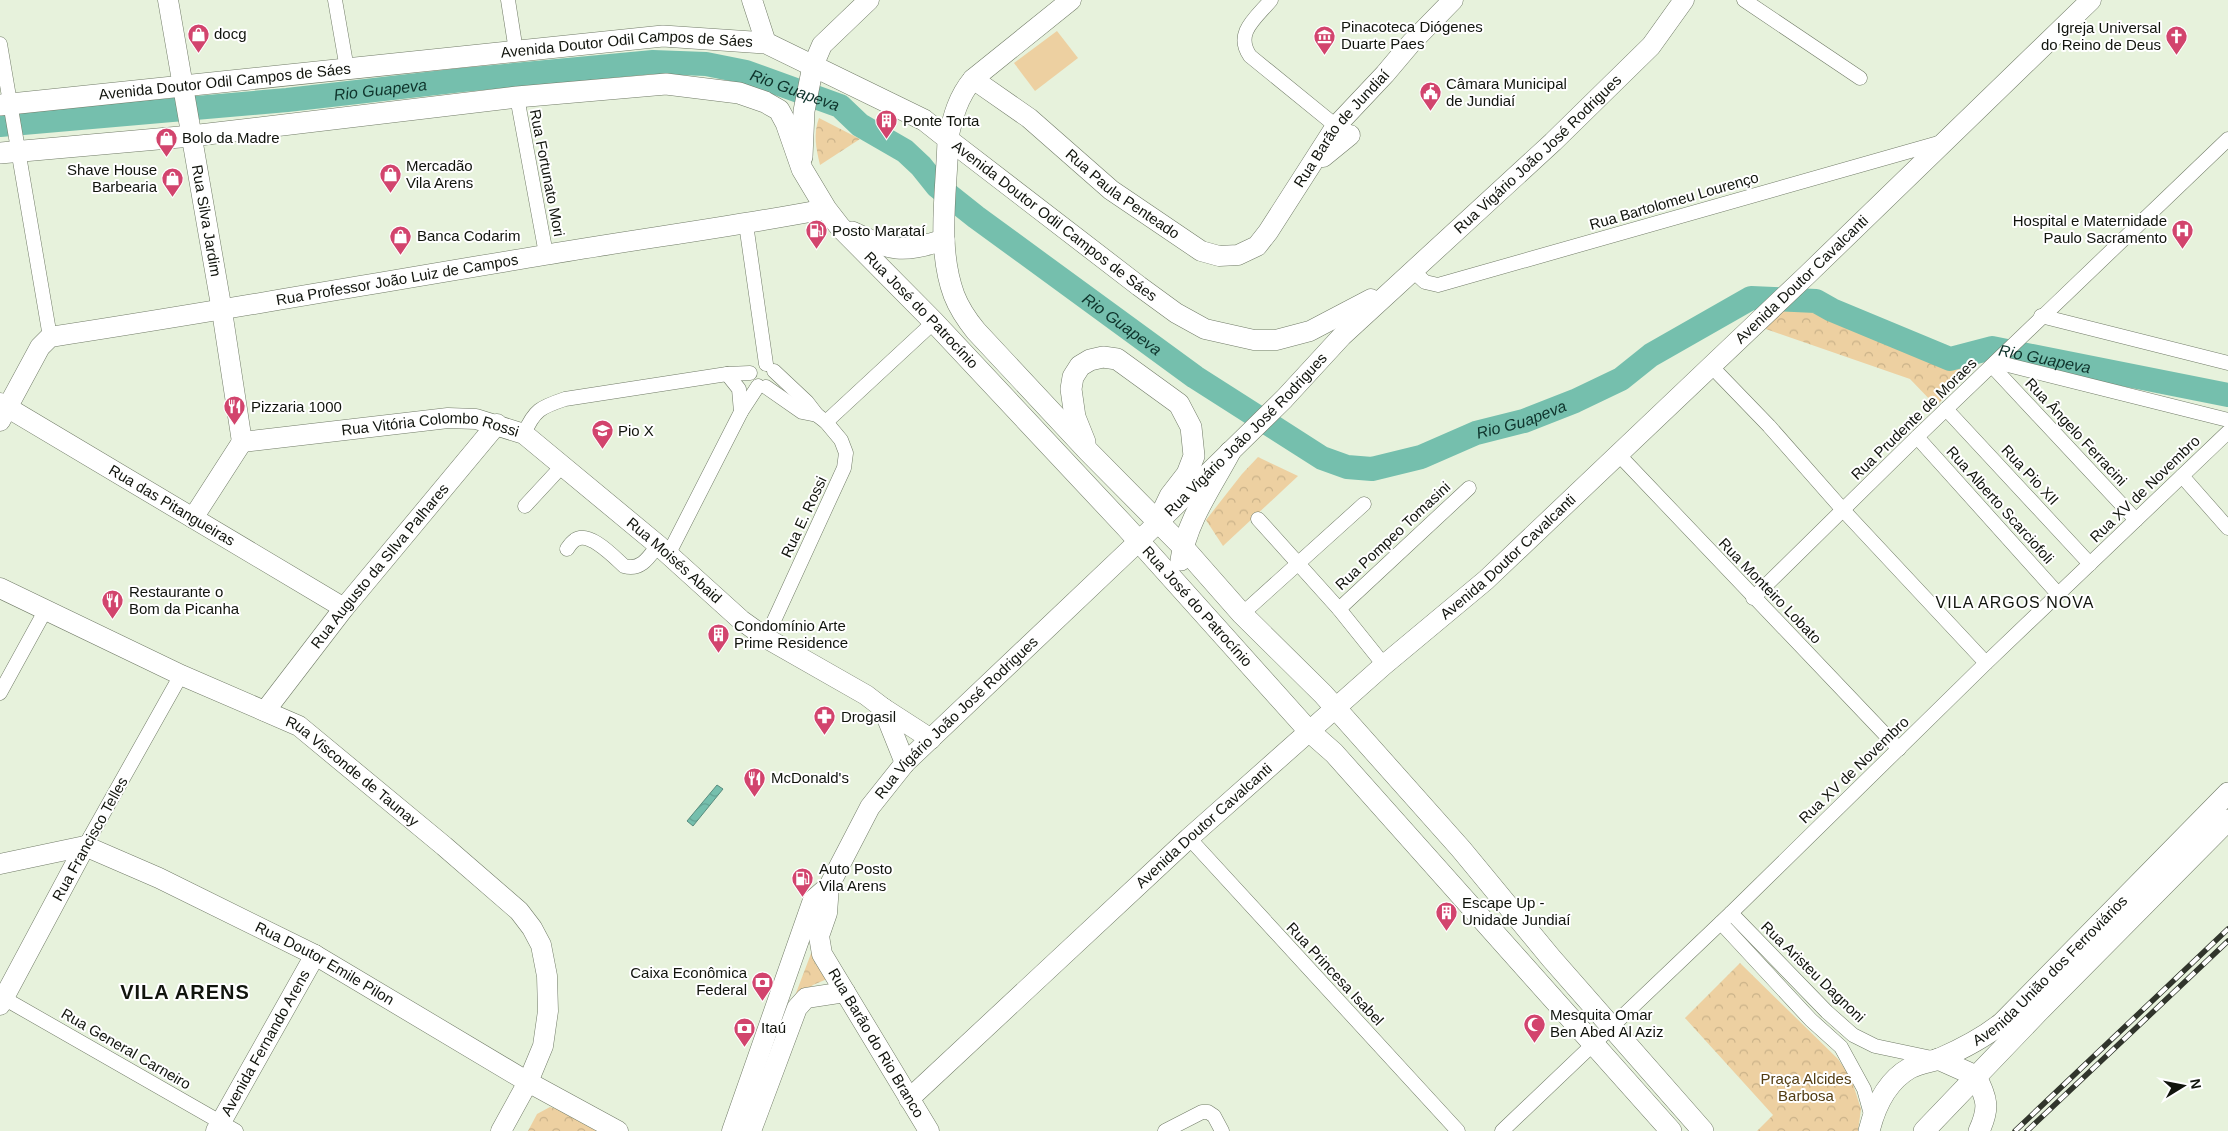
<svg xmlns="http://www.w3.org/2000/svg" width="2228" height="1131" viewBox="0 0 2228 1131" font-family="Arial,sans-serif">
	<defs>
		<pattern id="park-crowns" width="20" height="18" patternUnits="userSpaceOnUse" patternTransform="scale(1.25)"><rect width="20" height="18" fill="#edd0a1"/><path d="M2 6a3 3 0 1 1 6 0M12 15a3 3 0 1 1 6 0" fill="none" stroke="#cab289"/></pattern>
		<pattern id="water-waves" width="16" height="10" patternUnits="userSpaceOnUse" patternTransform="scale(1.25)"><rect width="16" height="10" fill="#75bfad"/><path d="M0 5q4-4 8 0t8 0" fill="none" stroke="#64a394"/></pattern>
	</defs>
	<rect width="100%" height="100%" fill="#e7f2dc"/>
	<g fill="url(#park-crowns)">
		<path d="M819,118L860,139L820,165C816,148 813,134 819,118Z"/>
		<path d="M1782,307L1824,314L1907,351L1953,366L1988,354L1936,406L1910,379L1763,328Z"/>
		<path d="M1258,457L1298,476L1223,546L1206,520L1242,474Z"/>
		<path d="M812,951L815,963L827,979L813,985L793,1001Z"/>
		<path d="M1740,963L1838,1059L1851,1078L1861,1109L1858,1131H1757L1773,1115L1685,1018Z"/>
		<path d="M550,1107L569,1113L601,1131H528L537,1114Z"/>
	</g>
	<path fill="#edd0a1" d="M1057,31L1078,58L1035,91L1014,63Z"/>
	<path fill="url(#water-waves)" stroke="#578c7d" d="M717,785L723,789L693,826L687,821Z"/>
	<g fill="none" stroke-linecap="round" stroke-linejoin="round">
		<path stroke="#75bfad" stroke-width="24" id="s1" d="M0,125L287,100L462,80L653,62L706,64L746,72L840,106L860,125L905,151L921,166L937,186L976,217L1195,377L1322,458L1347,467L1372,469L1421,457L1476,433L1524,421L1575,401L1621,379L1651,355L1751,298L1816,301L1832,310L1950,359L1992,348L2228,395"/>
		<defs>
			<g id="street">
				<path d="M335,0L347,69"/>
				<path d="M508,0L516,51"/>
				<path d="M1271,0C1256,18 1234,33 1250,56L1336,126"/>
				<path d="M1744,0L1860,78"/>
				<path d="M0,44L50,337"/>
				<path d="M517,97L546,254"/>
				<path d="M746,224L766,364"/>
				<path d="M1413,271L1425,282L1438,285L1942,142"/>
				<path d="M2041,316L2228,363"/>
				<path d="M1996,362L2228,420"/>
				<path d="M1992,366L2136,520"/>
				<path d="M1712,367L1769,426L1843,510L1986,663"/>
				<path d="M727,374L739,389L741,412"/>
				<path d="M766,387L802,412L817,415"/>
				<path d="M1946,409L2090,564"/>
				<path d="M826,422L934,322"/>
				<path d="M524,434C534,410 541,407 565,399L727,374L750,373"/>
				<path d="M1917,437L2059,595"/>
				<path d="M1619,455L1899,749"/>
				<path d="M2182,476L2228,528"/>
				<path d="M525,506L563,465"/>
				<path d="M1258,519L1339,609L1384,665"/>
				<path d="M567,549C569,546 572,542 575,540C589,530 614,557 624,566C641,571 649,557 658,545"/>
				<path d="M668,555L741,412L758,386"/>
				<path d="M1753,598L1917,437L2228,139"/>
				<path d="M1339,609L1469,488"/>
				<path d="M1242,614L1364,504"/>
				<path d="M766,638L844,468L846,453L841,440L826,422L817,415L807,402L774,371"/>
				<path d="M0,693L45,611"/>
				<path d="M1189,838L1458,1131"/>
				<path d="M85,846L181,675"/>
				<path d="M1731,913L1827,1012L1853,1035L1875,1046L1932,1058"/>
				<path d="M1721,923L1811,1020L1841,1047L1864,1089L1872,1118"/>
				<path d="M0,996L236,1131"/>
				<path d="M1165,1131L1202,1112H1208L1214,1116L1222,1131"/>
				<path d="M1502,1131L1731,913L1986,663L2228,432"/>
			</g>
			<g id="secondary">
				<path id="s2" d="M168,0L222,311L242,442"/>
				<path d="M752,0L766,43"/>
				<path id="s3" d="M1071,0L973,79C958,97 953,116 948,139L1139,286L1176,313L1205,329L1254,340H1276L1310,331L1371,299"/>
				<path d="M813,66L822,45L869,0"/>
				<path id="s4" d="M973,79L1029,118L1111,190L1201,251L1219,256L1238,255L1257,246L1268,232L1336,126L1385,74L1412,42L1453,0"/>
				<path d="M1323,157L1350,135"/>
				<path id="s5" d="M0,403L344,608"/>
				<path id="s6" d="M0,421L40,347L50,337C215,312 380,282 545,255C638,239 732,227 826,209"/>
				<path id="s7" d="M242,442L448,418L476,419L524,434L658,545L741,620L766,638L866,695L883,708L931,739"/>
				<path d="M193,518L242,442"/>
				<path id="s8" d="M0,588L181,675L299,726L444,846L519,911L532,928L541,945L547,976L548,1011L543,1046L528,1082L501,1131"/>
				<path d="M883,708L905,763"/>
				<path id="s9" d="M265,711L344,608L497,424"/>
				<path id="s10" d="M0,864L85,846L159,878L315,955L528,1082L618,1131"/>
				<path d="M0,1005L85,846"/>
				<path id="s11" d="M909,1099L1189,838L1384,665L1486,580L1807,275L2091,0"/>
				<path id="s12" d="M216,1131L315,955"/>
				<path d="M732,1131L813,900L829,886"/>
				<path d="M751,1131L797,1008L806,998L845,992"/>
				<path id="s13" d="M929,1131L822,954L819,936L827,913L829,886L870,807L905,763L1139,541L1284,399L1342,336L1553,142L1651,46L1684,0"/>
			</g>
			<g id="primary">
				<path id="s14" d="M0,105L663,36L766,43L924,120L948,139C947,189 936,246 954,295C959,308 967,320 976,331L1088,451L1183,547L1242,614L1323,694L1461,849L1551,958L1703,1131"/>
				<path id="s15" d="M0,153L191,136L517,97L666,84L739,93L765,102L779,110L786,123L802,169L826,209L840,227L934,322L1126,527L1309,731L1334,753L1671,1131"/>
				<path d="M802,157L804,111L813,66"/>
				<path d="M852,232C893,251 900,253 944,240"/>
				<path d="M1085,442L1075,417L1071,389L1073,377L1080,366L1090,360L1103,357L1117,359L1179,404L1191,427L1194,456L1187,474L1170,496L1158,521"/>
				<path d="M1181,560C1186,522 1212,486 1230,452"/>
				<path d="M1938,1059L1976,1076C1987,1100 1990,1107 1979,1131"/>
				<path id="s16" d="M1869,1131C1875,1107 1887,1081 1910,1068C1918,1064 1929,1062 1939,1059C1962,1049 1983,1038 2002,1023L2228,793"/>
				<path d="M1924,1131L2039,1011L2228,820"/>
			</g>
		</defs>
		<use href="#street" stroke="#717b67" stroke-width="15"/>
		<use href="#secondary" stroke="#717b67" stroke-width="21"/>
		<use href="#primary" stroke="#717b67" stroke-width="22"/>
		<use href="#street" stroke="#fff" stroke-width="14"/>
		<use href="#secondary" stroke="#fff" stroke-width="20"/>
		<use href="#primary" stroke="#fff" stroke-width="21"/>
		<defs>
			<g id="rail">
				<path d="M2015,1131L2228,929"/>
				<path d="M2027,1131L2228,941"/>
			</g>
		</defs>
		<use href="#rail" stroke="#31352c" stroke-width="5.5"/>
		<use href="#rail" stroke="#fff" stroke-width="4" stroke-dasharray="11" stroke-linecap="butt"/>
	</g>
	<defs>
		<symbol id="shop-pin" viewBox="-11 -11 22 30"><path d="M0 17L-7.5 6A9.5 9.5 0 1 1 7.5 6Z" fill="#d2446d" stroke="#fff"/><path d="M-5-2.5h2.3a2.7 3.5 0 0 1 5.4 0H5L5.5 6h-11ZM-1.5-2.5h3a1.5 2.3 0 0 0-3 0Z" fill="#fff"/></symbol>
		<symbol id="museum-pin" viewBox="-11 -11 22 30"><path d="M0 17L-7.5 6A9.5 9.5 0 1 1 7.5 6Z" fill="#d2446d" stroke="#fff"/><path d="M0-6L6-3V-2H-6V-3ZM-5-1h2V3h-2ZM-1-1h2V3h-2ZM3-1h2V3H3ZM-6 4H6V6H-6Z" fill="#fff"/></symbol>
		<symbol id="church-pin" viewBox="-11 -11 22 30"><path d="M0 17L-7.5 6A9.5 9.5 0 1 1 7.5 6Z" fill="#d2446d" stroke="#fff"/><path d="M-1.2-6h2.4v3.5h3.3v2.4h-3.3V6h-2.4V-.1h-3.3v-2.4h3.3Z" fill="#fff"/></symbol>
		<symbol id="civic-pin" viewBox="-11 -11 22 30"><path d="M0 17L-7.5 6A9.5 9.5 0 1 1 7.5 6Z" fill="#d2446d" stroke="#fff"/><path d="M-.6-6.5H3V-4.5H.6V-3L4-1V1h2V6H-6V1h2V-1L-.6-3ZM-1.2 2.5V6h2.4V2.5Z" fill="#fff"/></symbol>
		<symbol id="building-pin" viewBox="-11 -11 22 30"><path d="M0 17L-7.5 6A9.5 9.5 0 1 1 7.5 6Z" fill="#d2446d" stroke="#fff"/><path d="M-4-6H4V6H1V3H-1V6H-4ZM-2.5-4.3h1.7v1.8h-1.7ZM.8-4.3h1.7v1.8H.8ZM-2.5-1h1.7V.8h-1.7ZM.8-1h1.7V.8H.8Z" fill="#fff"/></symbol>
		<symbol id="hospital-pin" viewBox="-11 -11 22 30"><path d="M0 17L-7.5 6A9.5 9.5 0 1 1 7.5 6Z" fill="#d2446d" stroke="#fff"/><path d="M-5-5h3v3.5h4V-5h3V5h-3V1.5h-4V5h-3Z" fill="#fff"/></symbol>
		<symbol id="fuel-pin" viewBox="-11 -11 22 30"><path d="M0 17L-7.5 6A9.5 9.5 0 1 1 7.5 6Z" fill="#d2446d" stroke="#fff"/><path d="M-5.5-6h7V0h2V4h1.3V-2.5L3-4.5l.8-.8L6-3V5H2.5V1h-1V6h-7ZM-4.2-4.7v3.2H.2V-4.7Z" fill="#fff"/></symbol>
		<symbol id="restaurant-pin" viewBox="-11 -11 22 30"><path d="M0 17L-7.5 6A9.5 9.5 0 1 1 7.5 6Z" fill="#d2446d" stroke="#fff"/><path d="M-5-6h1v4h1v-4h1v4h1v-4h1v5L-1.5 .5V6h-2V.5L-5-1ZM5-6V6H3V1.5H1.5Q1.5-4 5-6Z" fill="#fff"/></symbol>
		<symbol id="school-pin" viewBox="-11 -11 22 30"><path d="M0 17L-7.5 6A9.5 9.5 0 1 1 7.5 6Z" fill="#d2446d" stroke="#fff"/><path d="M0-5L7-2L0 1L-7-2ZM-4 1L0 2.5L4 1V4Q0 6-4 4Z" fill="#fff"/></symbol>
		<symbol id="pharmacy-pin" viewBox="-11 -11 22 30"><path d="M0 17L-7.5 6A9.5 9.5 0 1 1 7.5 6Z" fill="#d2446d" stroke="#fff"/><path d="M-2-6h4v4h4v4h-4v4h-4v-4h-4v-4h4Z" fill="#fff"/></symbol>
		<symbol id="bank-pin" viewBox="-11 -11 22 30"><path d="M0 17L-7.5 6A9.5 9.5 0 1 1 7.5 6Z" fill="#d2446d" stroke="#fff"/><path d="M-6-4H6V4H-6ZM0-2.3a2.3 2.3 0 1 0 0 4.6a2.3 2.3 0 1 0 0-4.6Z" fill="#fff"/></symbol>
		<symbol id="mosque-pin" viewBox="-11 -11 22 30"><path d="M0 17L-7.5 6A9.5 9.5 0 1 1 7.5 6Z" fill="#d2446d" stroke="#fff"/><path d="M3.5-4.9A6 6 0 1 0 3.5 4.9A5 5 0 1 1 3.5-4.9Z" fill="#fff"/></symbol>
	</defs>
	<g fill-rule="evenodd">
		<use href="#shop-pin" x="186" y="22" width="25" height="34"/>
		<use href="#museum-pin" x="1312" y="24" width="25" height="34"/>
		<use href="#church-pin" x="2164" y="24" width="25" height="34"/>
		<use href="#civic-pin" x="1418" y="80" width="25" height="34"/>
		<use href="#building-pin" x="874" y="108" width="25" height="34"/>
		<use href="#shop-pin" x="154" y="126" width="25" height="34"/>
		<use href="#shop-pin" x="378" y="162" width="25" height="34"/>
		<use href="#shop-pin" x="160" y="166" width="25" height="34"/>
		<use href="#hospital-pin" x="2170" y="218" width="25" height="34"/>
		<use href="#fuel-pin" x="804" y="218" width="25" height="34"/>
		<use href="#shop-pin" x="388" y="224" width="25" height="34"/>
		<use href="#restaurant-pin" x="222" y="394" width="25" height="34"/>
		<use href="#school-pin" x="590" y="418" width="25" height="34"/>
		<use href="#restaurant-pin" x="100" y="588" width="25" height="34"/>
		<use href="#building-pin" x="706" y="622" width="25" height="34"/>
		<use href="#pharmacy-pin" x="812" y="704" width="25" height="34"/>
		<use href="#restaurant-pin" x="742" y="766" width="25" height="34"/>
		<use href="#fuel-pin" x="790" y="866" width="25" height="34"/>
		<use href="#building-pin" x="1434" y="900" width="25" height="34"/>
		<use href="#bank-pin" x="750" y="970" width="25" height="34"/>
		<use href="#mosque-pin" x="1522" y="1012" width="25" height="34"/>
		<use href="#bank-pin" x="732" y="1016" width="25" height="34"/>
	</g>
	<g text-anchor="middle" stroke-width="4" stroke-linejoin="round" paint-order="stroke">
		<g font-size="15" fill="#11140d" stroke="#fff" text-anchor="start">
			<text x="1341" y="32">Pinacoteca Diógenes<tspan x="1341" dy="17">Duarte Paes</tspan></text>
			<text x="2161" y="33" text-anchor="end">Igreja Universal<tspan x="2161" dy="17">do Reino de Deus</tspan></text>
			<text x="214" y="39">docg</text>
			<text x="1446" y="89">Câmara Municipal<tspan x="1446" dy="17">de Jundiaí</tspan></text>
			<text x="903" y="126">Ponte Torta</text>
			<text x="182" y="143">Bolo da Madre</text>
			<text x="406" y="171">Mercadão<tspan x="406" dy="17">Vila Arens</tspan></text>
			<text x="157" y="175" text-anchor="end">Shave House<tspan x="157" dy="17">Barbearia</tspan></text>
			<text x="2167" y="226" text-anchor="end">Hospital e Maternidade<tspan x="2167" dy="17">Paulo Sacramento</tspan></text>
			<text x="832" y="236">Posto Marataí</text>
			<text x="417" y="241">Banca Codarim</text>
			<text x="251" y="412">Pizzaria 1000</text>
			<text x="618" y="436">Pio X</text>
			<text x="129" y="597">Restaurante o<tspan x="129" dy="17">Bom da Picanha</tspan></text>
			<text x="734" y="631">Condomínio Arte<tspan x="734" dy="17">Prime Residence</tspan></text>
			<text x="841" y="722">Drogasil</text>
			<text x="771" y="783">McDonald's</text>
			<text x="819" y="874">Auto Posto<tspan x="819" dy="17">Vila Arens</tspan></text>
			<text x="1462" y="908">Escape Up -<tspan x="1462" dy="17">Unidade Jundiaí</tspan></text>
			<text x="747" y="978" text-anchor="end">Caixa Econômica<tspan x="747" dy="17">Federal</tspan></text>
			<text x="1550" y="1020">Mesquita Omar<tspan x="1550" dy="17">Ben Abed Al Aziz</tspan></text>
			<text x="761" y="1033">Itaú</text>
		</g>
		<g font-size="15" fill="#11140d" stroke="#fff">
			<text dy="5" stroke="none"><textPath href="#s14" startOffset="630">Avenida Doutor Odil Campos de Sáes</textPath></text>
			<text dy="5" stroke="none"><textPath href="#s14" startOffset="226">Avenida Doutor Odil Campos de Sáes</textPath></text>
			<text dy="5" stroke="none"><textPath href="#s4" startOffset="490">Rua Barão de Jundiaí</textPath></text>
			<text dy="5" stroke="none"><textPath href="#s13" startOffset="1300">Rua Vigário João José Rodrigues</textPath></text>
			<text transform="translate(547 173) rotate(79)" y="5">Rua Fortunato Mori</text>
			<text dy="5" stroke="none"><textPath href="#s4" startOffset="189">Rua Paula Penteado</textPath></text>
			<text transform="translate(1674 201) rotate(-16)" y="5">Rua Bartolomeu Lourenço</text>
			<text dy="5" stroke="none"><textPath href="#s2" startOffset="224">Rua Silva Jardim</textPath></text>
			<text dy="5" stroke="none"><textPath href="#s3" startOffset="326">Avenida Doutor Odil Campos de Sáes</textPath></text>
			<text dy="5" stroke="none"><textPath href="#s6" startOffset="450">Rua Professor João Luiz de Campos</textPath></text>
			<text dy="5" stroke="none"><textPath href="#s11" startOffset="1212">Avenida Doutor Cavalcanti</textPath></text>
			<text dy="5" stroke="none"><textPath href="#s15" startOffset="1036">Rua José do Patrocínio</textPath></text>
			<text transform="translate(1914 419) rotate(-44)" y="5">Rua Prudente de Moraes</text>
			<text dy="5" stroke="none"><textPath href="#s7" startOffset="190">Rua Vitória Colombo Rossi</textPath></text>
			<text transform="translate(2076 432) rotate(47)" y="5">Rua Ângelo Ferracini</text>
			<text dy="5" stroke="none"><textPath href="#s13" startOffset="895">Rua Vigário João José Rodrigues</textPath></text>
			<text transform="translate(2030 475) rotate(47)" y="5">Rua Pio XII</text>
			<text transform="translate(2145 489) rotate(-44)" y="5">Rua XV de Novembro</text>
			<text dy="5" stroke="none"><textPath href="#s5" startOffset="200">Rua das Pitangueiras</textPath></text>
			<text transform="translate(2000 505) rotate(48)" y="5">Rua Alberto Scarciofoli</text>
			<text transform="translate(804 517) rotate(-65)" y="5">Rua E. Rossi</text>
			<text transform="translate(1393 536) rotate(-43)" y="5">Rua Pompeo Tomasini</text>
			<text dy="5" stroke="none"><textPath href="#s11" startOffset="808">Avenida Doutor Cavalcanti</textPath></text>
			<text dy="5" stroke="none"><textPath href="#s7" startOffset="482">Rua Moisés Abaid</textPath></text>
			<text dy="5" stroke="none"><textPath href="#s9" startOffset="185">Rua Augusto da SIlva Palhares</textPath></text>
			<text transform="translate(1770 591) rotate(46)" y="5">Rua Monteiro Lobato</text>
			<text dy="5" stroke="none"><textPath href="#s15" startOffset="1441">Rua José do Patrocínio</textPath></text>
			<text dy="5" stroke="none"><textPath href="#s13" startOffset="490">Rua Vigário João José Rodrigues</textPath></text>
			<text transform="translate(1854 770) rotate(-44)" y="5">Rua XV de Novembro</text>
			<text dy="5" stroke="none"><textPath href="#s8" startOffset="399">Rua Visconde de Taunay</textPath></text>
			<text dy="5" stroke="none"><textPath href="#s11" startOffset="402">Avenida Doutor Cavalcanti</textPath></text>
			<text transform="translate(90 839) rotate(-61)" y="5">Rua Francisco Telles</text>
			<text dy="5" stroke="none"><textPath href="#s10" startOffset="354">Rua Doutor Emile Pilon</textPath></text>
			<text dy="5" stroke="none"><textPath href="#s16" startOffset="251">Avenida União dos Ferroviários</textPath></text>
			<text transform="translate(1813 972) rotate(44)" y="5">Rua Aristeu Dagnoni</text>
			<text transform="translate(1335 974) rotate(47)" y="5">Rua Princesa Isabel</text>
			<text dy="5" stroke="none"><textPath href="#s12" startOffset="101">Avenida Fernando Arens</textPath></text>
			<text transform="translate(876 1043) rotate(59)" y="5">Rua Barão do Rio Branco</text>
			<text transform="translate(126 1049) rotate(30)" y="5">Rua General Carneiro</text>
		</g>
		<g font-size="15" fill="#523c11" stroke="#fff">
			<text x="1806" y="1084">Praça Alcides<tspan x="1806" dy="17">Barbosa</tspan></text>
		</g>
		<g font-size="16" font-style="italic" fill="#0e332b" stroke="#fff">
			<text dy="6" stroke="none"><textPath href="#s1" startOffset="382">Rio Guapeva</textPath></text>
			<text dy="6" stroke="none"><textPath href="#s1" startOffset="802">Rio Guapeva</textPath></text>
			<text dy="6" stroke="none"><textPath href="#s1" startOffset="1208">Rio Guapeva</textPath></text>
			<text dy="6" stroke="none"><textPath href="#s1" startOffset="2228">Rio Guapeva</textPath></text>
			<text dy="6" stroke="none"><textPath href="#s1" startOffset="1658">Rio Guapeva</textPath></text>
		</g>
		<g font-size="16" letter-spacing="1" fill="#11140d" stroke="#fff">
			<text x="2015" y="608">VILA ARGOS NOVA</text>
		</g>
		<g font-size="20" font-weight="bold" letter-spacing="1" fill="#11140d" stroke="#fff">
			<text x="185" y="999">VILA ARENS</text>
		</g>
	</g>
	<g transform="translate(2183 1086) rotate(80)" stroke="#ffffff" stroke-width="4" paint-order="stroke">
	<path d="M0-4L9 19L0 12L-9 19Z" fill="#11140d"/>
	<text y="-8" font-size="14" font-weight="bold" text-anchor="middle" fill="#11140d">N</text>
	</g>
</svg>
